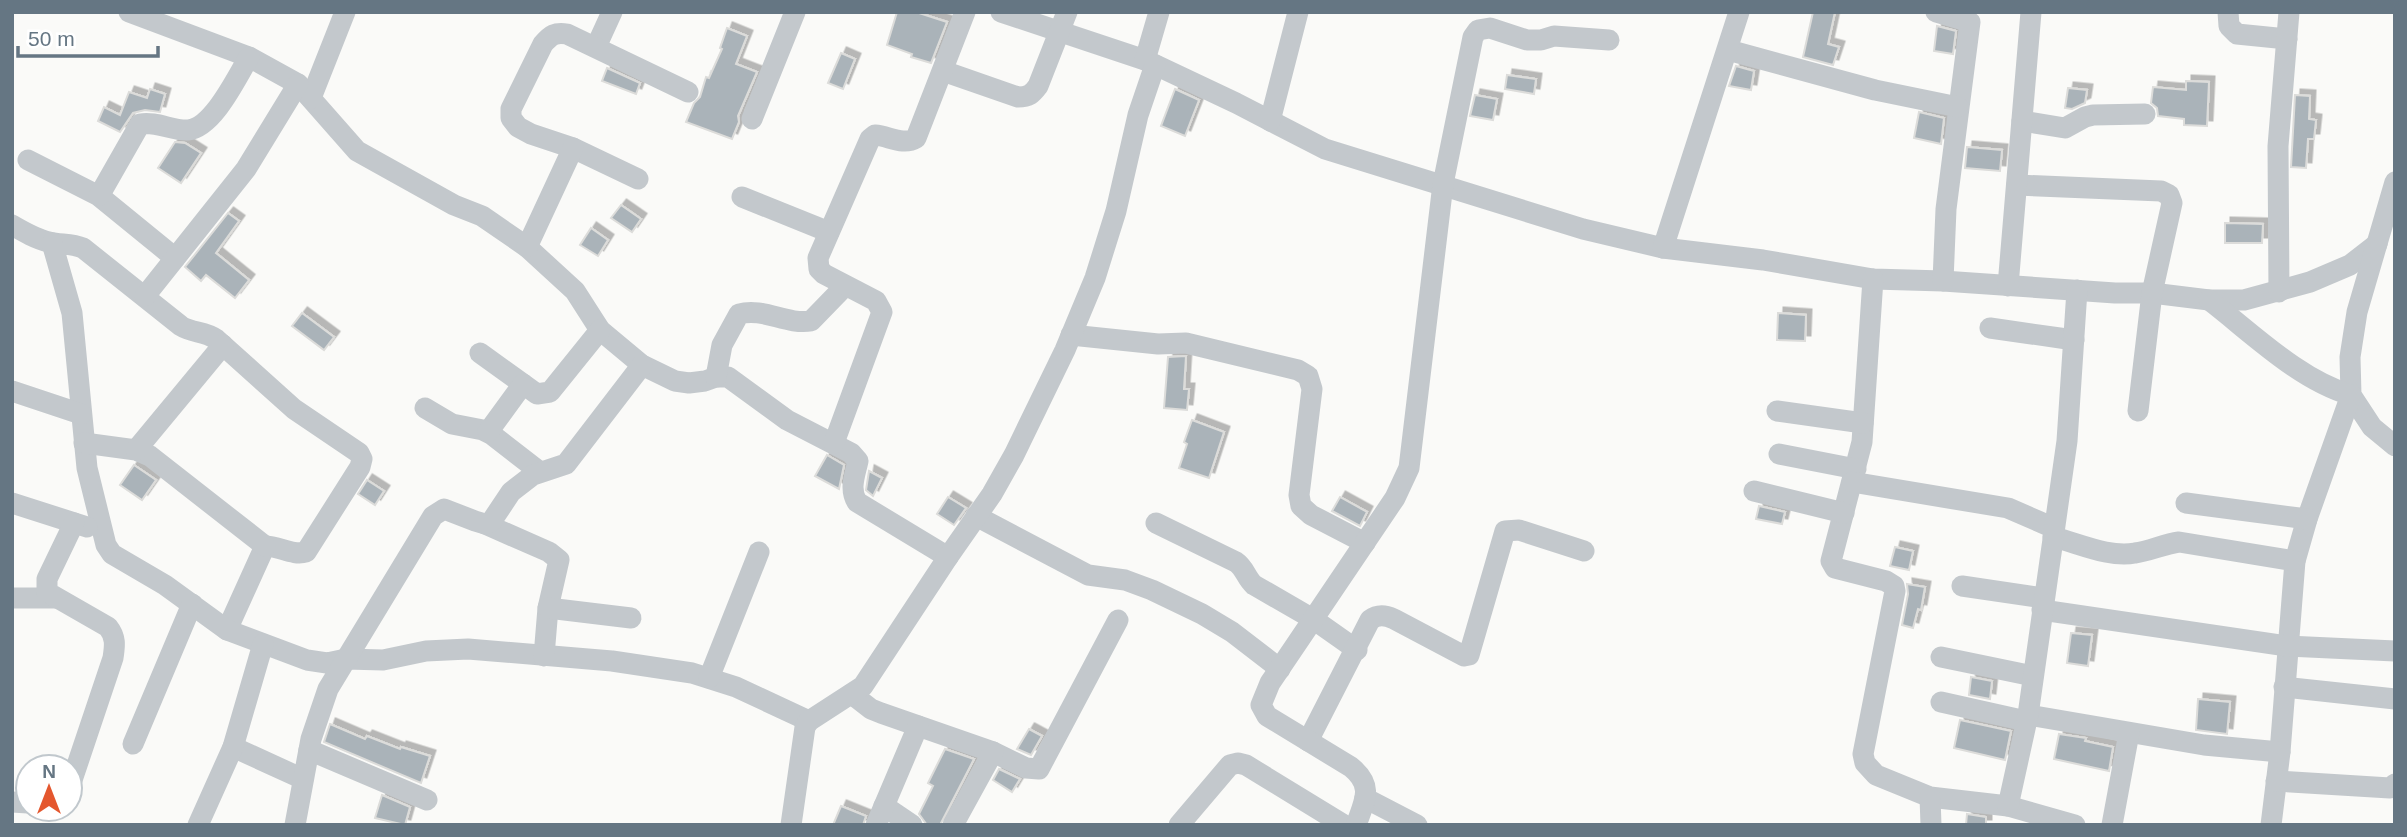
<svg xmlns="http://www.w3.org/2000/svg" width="2407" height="837" viewBox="0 0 2407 837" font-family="Helvetica,sans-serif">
	<defs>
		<filter id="shadow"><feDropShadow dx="5.5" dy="-5.5" stdDeviation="0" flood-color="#0004"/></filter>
	</defs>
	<rect width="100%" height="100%" fill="#fafaf8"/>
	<g fill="#aab3b9" stroke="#dcdcda" stroke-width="2" filter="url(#shadow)">
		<path d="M897,12H916L947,22L931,63L911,57L912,54L887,45Z"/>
		<path d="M1813,12H1835L1828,44L1839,47L1833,65L1803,57Z"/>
		<path d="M1937,26L1956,31L1953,54L1934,51Z"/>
		<path d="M727,28L747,36L736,64L757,72L738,116L739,122L732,139L686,122L694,103L700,97L706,77L709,78L722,49L720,48Z"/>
		<path d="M841,53L855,59L843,89L828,83Z"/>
		<path d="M1736,66L1754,71L1751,90L1729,86Z"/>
		<path d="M607,68L640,83L636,94L602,81Z"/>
		<path d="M1507,75L1536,79L1534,94L1505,89Z"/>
		<path d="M2186,81L2209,82L2207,126L2184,125V119L2158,116L2157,108L2151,103L2153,87L2186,90Z"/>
		<path d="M2068,88L2087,90L2085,103L2072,109L2065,108Z"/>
		<path d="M150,89L165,94L160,112L145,110L133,113L120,132L98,121L104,107L120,115L129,92L147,98Z"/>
		<path d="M1175,89L1199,100L1185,136L1161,126Z"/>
		<path d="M1475,95L1497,99L1493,120L1470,116Z"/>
		<path d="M2295,95L2310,96L2309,119L2316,120L2314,139H2308L2306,168L2291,167Z"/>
		<path d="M1919,112L1944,118L1941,144L1914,138Z"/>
		<path d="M175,142L185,143L201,153L181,183L158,168Z"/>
		<path d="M1967,147L2002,150L2000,171L1965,168Z"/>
		<path d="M621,205L641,219L632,232L611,218Z"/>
		<path d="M228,213L239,221L216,253L249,280L235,298L206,275L201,281L185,267Z"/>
		<path d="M2225,223L2263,224L2262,243H2225Z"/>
		<path d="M591,228L608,240L598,256L580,245Z"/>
		<path d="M302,313L334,337L324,350L292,326Z"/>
		<path d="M1778,313L1806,315L1805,341L1777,340Z"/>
		<path d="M1186,356L1184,389H1189L1187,410L1164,408L1168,357Z"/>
		<path d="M1192,420L1224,432L1209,478L1179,468L1187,444L1184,442Z"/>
		<path d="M827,455L844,465L839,489L815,476Z"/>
		<path d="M134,465L156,480L142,500L120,485Z"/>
		<path d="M869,471L882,478L873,496L866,490Z"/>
		<path d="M367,480L384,491L375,505L358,494Z"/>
		<path d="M948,497L966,508L954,525L937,514Z"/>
		<path d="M1340,497L1367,512L1360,526L1332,511Z"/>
		<path d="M1759,506L1785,512L1782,524L1756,519Z"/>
		<path d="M1895,547L1913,551L1909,570L1890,566Z"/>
		<path d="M1907,584L1925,587L1921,610L1918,609L1913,628L1902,625L1908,594Z"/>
		<path d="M2071,633L2092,635L2088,666L2067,663Z"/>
		<path d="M1971,677L1992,681L1990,699L1969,695Z"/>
		<path d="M2198,699L2230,702L2227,734L2196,730Z"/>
		<path d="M1960,720L2011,731L2005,760L1954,748Z"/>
		<path d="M330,724L365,739L367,736L400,749L401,747L430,756L421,783L324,742Z"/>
		<path d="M1029,729L1042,736L1031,755L1017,749Z"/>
		<path d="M2059,734L2086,738L2085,741L2113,747L2109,771L2054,759Z"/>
		<path d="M945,749L974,759L940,825H927L919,814L933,786L928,783Z"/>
		<path d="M999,769L1020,779L1012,792L993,780Z"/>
		<path d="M382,795L410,807L405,825L375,818Z"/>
		<path d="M841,806L866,816L863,825H833Z"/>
		<path d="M1967,814L1986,817V825H1966Z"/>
	</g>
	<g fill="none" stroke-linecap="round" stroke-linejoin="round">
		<g stroke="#c3c8cc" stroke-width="21">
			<path d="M129,12L249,57L298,84L357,151L454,205L482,216L527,247L575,291L600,330L642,365L675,381L689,383L705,381L716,377H728L787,420L851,453L858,461C855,475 849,489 857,502L948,557"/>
			<path d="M1001,12L1145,60L1236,103L1325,149L1583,229L1663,248L1763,260L1873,279L1943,281L2115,293H2152L2209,300H2244L2310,282L2350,265L2377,244"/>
			<path d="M1936,12L1970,22L1946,209L1943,281"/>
			<path d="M2228,12L2229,26L2237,34L2287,39"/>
			<path d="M596,47L612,12"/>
			<path d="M1728,50L1875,90L1958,107"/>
			<path d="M1145,60L1159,12"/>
			<path d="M943,71L1018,97C1029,97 1032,94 1038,86L1067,12"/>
			<path d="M311,98L345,12"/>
			<path d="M752,119L795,12"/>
			<path d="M1270,121L1298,12"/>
			<path d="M2022,121L2065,128L2085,117L2093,115L2145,114"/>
			<path d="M28,160L99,196L175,258"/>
			<path d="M638,179L573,148L531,134L518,127L511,118V109L543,44C551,35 555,32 567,34L688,92"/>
			<path d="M2395,182L2357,312L2350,357L2351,395L2372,427L2395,446"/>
			<path d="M2017,185L2161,191L2169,195L2172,203L2152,293L2138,411"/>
			<path d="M99,196L140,124C156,121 173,131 188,130C213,128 237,77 249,57"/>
			<path d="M742,197L829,232"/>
			<path d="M12,225C24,232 36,239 49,242C61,245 71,243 83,248L181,326C192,333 205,331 216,339L294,409L359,453L362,459L360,467L306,552C293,556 279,546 265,546L227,630"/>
			<path d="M52,243L72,313L87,468L106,545L112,554L165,585L227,630L307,660L327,663L346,659L383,660L426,651L468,649L612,661L692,673L736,687L809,721"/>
			<path d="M527,247L573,148"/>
			<path d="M1663,248L1739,12"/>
			<path d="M1873,279L1862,442L1831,561L1835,568L1886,581L1894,586L1895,591L1863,754L1865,763L1876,775L1930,797L2008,806L2075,825"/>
			<path d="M2008,286L2031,12"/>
			<path d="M2279,292L2278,146L2289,12"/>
			<path d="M145,296L246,169L298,84"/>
			<path d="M2209,300C2252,333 2299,380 2351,395L2307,519L2295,561L2280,752L2271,825"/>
			<path d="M1990,328L2074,340"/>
			<path d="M1071,335L1158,344L1186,343L1298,370L1308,376L1312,389L1299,495L1301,506L1311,515L1365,543"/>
			<path d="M480,353L537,394L550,392L600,330"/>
			<path d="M716,377L722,345L739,314C763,307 786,325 811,321L845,286"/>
			<path d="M12,391L81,414"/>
			<path d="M425,408L452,424L483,430L491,434L540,472"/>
			<path d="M1777,411L1863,423"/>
			<path d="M488,432L523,384"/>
			<path d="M84,443L136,450L150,456L265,546"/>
			<path d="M834,443L882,312L876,301L824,274L819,269L818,258L870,139L875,135C889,136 903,146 916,138L965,12"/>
			<path d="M136,450L223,345"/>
			<path d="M1779,454L1856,469"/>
			<path d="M1852,482L2008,508L2054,528"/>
			<path d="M1754,491L1844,513"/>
			<path d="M12,503L87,527"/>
			<path d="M2186,503L2307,519"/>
			<path d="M976,516L1088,575L1125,580L1152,590L1202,614L1232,632L1280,669"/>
			<path d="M1156,523L1236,562C1245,568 1246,578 1254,585L1313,619L1357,650"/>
			<path d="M485,524L549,552L559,560L548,608L544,656"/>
			<path d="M2053,537C2078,543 2109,558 2135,553C2150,551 2164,544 2179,542L2295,561"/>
			<path d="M1962,586L2044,598"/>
			<path d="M12,598H56"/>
			<path d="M548,608L631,618"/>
			<path d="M2042,610L2287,646L2395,651"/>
			<path d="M1941,657L2033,676"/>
			<path d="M709,678L759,552"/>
			<path d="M2284,687L2395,699"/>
			<path d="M853,695L871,709L881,713L993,752L1026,768L1039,769L1118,620"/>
			<path d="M1941,702L2026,721"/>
			<path d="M2028,715L2204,745L2280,752"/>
			<path d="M1308,741L1370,620C1378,614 1385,615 1394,619L1464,656L1469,655L1505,531L1519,530L1584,551"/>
			<path d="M133,744L192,604"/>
			<path d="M233,747L303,779"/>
			<path d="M309,750L427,800"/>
			<path d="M2276,781L2390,788L2395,784"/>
			<path d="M70,786L113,658C115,645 116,637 108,627L47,592V579L74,523"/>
			<path d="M1930,797L1931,825"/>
			<path d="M1365,798L1417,825"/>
			<path d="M12,802L28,803"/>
			<path d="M884,806L912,825"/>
			<path d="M2008,806L2028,715L2067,441L2077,290"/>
			<path d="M198,825L233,747L263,644"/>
			<path d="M295,825L311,739L328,689L433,516L444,509L475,521L485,524L491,522L511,492L533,475L566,464L642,365"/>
			<path d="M791,825L805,727L809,721L863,686L948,557L992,494L1014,455L1065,350L1095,278L1116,211L1138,115L1155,65"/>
			<path d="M876,825L918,726"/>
			<path d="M953,825L993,752"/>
			<path d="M1179,825L1230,765L1238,763L1246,765L1344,825"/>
			<path d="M1356,825C1365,800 1374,786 1351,767L1267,716L1261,705L1270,683L1395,498L1409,468L1443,184L1473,37L1478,30L1490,28L1527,40H1541L1554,36L1609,40"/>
			<path d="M2112,825L2129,733"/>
		</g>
	</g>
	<rect width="2407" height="837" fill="none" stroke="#657683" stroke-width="28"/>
	<g transform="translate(49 788)"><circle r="33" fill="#ffffff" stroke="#c1c8cd" stroke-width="2"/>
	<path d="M0-5L12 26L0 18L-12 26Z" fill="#e4572e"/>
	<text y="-10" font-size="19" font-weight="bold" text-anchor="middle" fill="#657683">N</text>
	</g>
	<path d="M18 46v10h140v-10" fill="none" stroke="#657683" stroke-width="3.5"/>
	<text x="28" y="46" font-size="21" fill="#657683" stroke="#ffffff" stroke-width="5" paint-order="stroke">50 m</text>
</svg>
